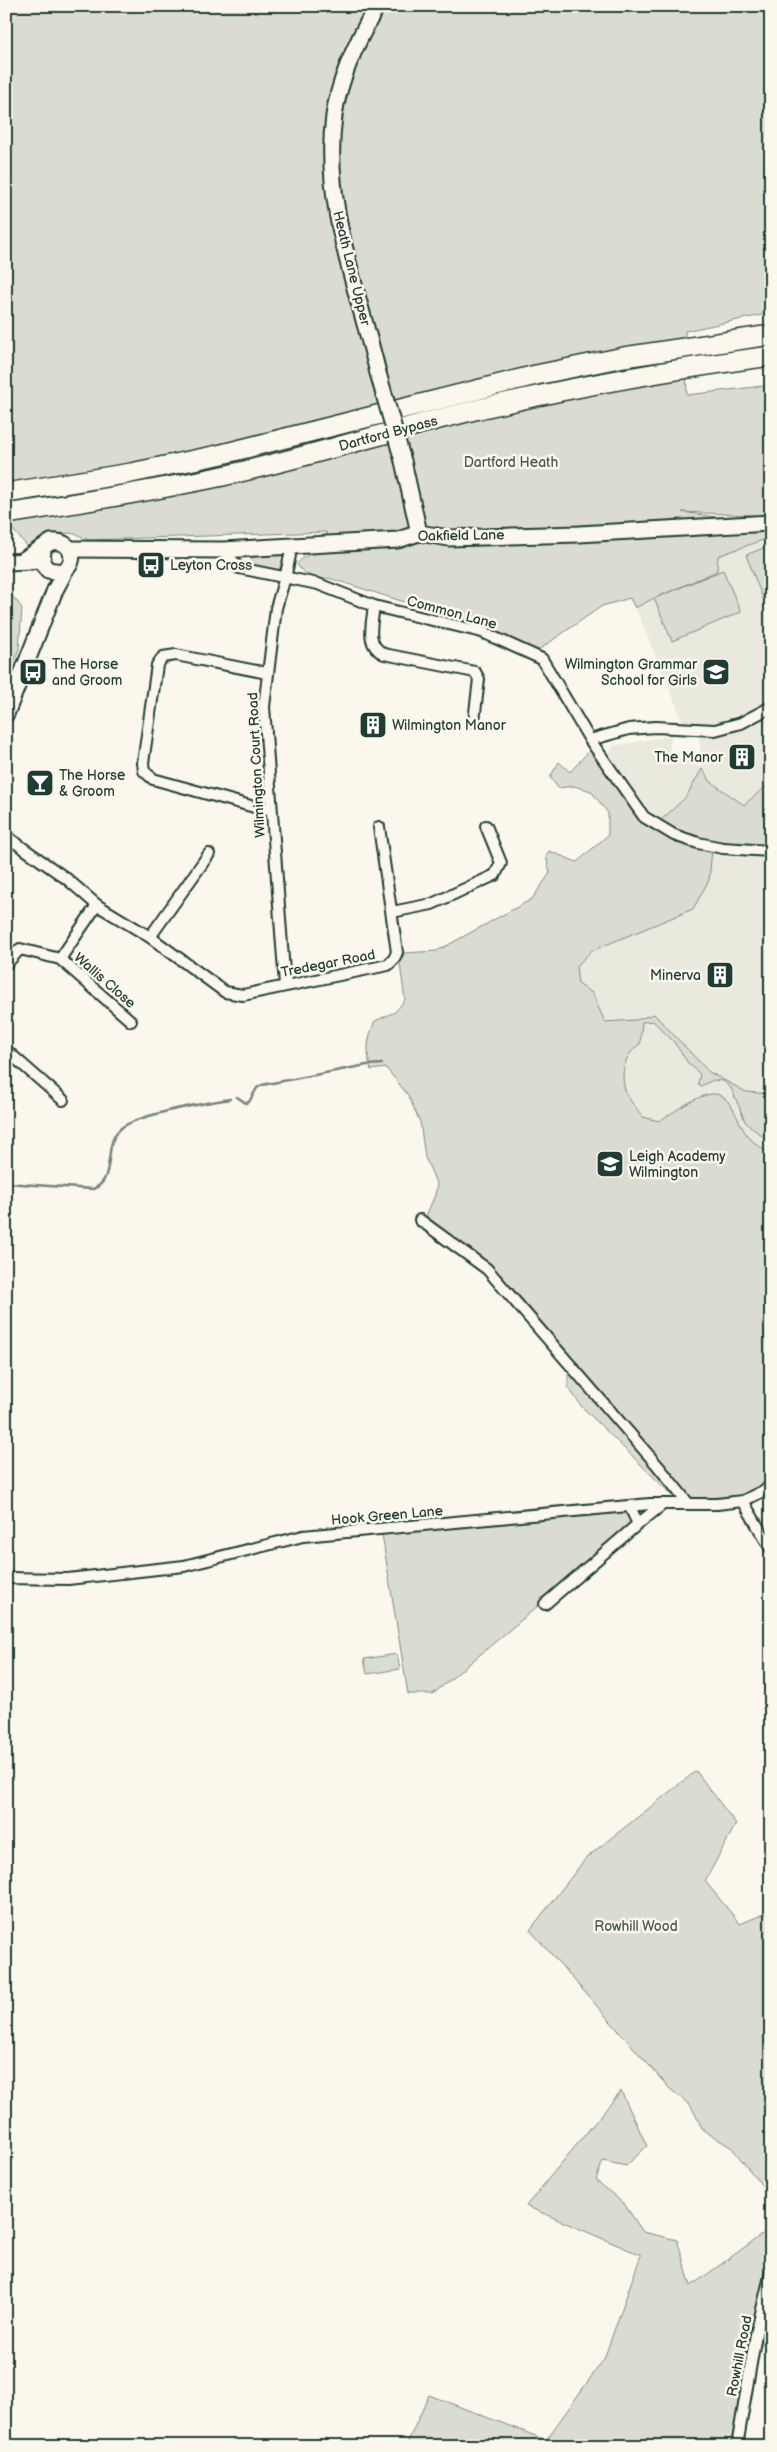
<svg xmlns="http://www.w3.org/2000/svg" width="777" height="2452" viewBox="0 0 777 2452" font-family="'Balsamiq Sans',sans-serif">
	<rect width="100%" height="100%" fill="#fbf7ec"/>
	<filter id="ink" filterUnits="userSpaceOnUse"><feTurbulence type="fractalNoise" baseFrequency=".02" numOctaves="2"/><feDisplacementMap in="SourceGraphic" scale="10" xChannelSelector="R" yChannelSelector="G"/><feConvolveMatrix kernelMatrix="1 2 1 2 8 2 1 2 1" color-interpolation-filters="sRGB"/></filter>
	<g filter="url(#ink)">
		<g fill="#eae9de">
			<path d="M771,537V848L678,831L659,822L608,758L613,746L672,735L669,753L702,768L699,737L689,736L631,597L718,556Z"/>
			<path d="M663,836L692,849L734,855H771V1478L451,1181L403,1012Z"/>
		</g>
		<g fill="#dbdcd1" stroke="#7d8c82">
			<path d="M6,6H771V313L685,331L687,395L771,385V516L682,512L771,525V537L718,556L717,571L655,598L723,570L741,612L672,641L654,598L635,608L630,598L602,606L537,651L480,626L329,578C320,582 302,575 297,564C306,553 316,552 330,552L326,532L88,540C67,526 49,536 28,547L6,522Z"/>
			<path d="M771,545V596L763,599L746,555Z"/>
			<path d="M285,553L279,570L254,565L249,556Z"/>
			<path d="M6,576H9L10,593L22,608L19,649L6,684Z"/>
			<path d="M590,750L644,824L660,833L712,850L709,880L693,909L591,951L576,967L578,984L592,993L605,1022L636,1020L654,1014L709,1072L746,1092L771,1094V1143L746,1123L731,1088L723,1081L713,1080L701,1086L698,1084L700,1074L688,1063L674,1042L653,1021L642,1022L640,1044C625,1054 620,1072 625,1090C628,1099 638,1110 643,1117L659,1121C671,1114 700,1093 714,1094C732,1095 737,1122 747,1135C753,1143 762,1148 771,1154V1483L740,1498L717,1499L673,1496L582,1407L568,1387V1374L575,1369L477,1257L426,1216L435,1195L437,1185L425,1157L420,1122L408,1095L386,1068L371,1070C366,1050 367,1039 375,1021L395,1012L405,1000L400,964L404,953L437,951L532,899L550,873L546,856L549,851L577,862L608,835V813L591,791L574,786L558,788L550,777L559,762L570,772Z"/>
			<path d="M702,769L711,782L744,805L771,782V848C732,845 695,839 659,822L686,797Z"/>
			<path d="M649,1505L631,1528L433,1694H408L381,1529Z"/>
			<path d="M397,1654L400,1669L367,1674L364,1659Z"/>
			<path d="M696,1771L736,1824L705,1881L740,1924L771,1911V2197L732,2148L703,2130L691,2106L669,2088L530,1930L586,1858Z"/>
			<path d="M621,2091L647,2146L626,2166L603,2161L596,2180L625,2205L643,2232L677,2240L691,2286L771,2228V2345L755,2342L736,2446H406L429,2395L546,2440L604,2359L641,2255L526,2206Z"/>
		</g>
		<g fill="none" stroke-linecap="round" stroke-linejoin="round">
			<g stroke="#74847b" stroke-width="2.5">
				<path d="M237,1097L246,1103L249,1102L257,1088L262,1085L367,1065L382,1064"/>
				<path d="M6,1183L93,1189C117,1180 102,1145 120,1129C136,1114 207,1103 230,1099"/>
			</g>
			<defs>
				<g id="street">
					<path d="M223,550L239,568L318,584L374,606L482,632L542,659L590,740L644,817L674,835L698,843L723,848L771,851"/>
					<path d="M374,606C372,624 365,645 384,654L475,672L479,679L474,721"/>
					<path d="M267,673L176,655L163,657L157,665L143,763L144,771L153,779L258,808L271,809"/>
					<path d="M590,740L629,729L655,727L715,730L741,723L771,707"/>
					<path d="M6,836L67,879L97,905L150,937L225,992L243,995L388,965L394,959L397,952L379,827"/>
					<path d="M392,912L432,904L495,875L501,863L486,826"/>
					<path d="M150,937L209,854"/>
					<path d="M60,959L97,905"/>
					<path d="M6,964L20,949L60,959L131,1021"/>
					<path d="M285,985L264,707L276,608L286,574L292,546"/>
					<path d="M6,1050L63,1100"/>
					<path d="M420,1220L487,1269L658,1466L687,1502"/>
					<path d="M743,1501L771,1549"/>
					<path d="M638,1524L663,1504"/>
					<path d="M6,1578L68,1579L184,1566L303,1536L650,1504H717L743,1501L771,1487"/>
					<path d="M545,1604L638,1524L630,1507"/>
					<path d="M737,2446L756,2334L771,2272"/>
				</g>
				<g id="secondary">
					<path d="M377,6C358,39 339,78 334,116C322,204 358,289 378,373"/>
					<path d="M403,461L419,533"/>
					<path d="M70,549L223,550L398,540L419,533L449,538L579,534L771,523"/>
					<path d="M23,560L51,542C71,539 80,561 62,572L48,570L42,563L43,549"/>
					<path d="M6,562L32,561"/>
					<path d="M6,714L55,590L63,575L62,572"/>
				</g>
				<g id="highway">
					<path d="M6,493L131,473L218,455L536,375L624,357L771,335"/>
					<path d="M6,514C79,503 151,491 223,476C296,460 367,438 439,419C548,391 659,371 771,356"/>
				</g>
			</defs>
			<use href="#street" stroke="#1f3d34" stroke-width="14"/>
			<use href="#secondary" stroke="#1f3d34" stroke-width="19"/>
			<use href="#highway" stroke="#1f3d34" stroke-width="22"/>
			<use href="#street" stroke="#fbf7ec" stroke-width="10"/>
			<use href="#secondary" stroke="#fbf7ec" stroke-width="15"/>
			<use href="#highway" stroke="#fbf7ec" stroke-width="19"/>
			<defs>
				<path id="secondary-bridge" d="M378,373L403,461"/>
			</defs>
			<use href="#secondary-bridge" stroke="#1f3d34" stroke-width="19" stroke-linecap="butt"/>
			<use href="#secondary-bridge" stroke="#fbf7ec" stroke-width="15"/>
		</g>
	</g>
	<defs>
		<symbol id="bus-square" viewBox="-11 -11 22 22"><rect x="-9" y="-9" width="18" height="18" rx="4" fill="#1f3d34" stroke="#fbf7ec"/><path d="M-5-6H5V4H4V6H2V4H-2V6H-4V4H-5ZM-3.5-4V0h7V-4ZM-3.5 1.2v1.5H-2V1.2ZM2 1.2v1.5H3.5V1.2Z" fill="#fff"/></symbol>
		<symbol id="school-square" viewBox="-11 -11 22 22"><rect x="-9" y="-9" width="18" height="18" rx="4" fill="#1f3d34" stroke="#fbf7ec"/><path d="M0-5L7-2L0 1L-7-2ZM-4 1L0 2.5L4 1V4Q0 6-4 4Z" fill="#fff"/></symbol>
		<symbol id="building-square" viewBox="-11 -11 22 22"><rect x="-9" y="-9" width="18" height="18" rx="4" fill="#1f3d34" stroke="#fbf7ec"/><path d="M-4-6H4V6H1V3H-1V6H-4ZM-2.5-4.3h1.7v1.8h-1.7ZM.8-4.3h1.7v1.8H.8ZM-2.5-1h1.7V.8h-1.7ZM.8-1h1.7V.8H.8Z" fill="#fff"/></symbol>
		<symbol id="bar-square" viewBox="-11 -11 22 22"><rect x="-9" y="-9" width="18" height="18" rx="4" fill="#1f3d34" stroke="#fbf7ec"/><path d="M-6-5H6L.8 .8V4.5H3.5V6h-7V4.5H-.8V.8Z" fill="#fff"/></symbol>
	</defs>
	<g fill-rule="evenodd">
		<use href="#bus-square" x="135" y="549" width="32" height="32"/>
		<use href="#bus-square" x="17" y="656" width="32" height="32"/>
		<use href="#school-square" x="700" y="656" width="32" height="32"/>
		<use href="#building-square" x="357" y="709" width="32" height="32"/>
		<use href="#building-square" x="726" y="741" width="32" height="32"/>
		<use href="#bar-square" x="24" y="767" width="32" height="32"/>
		<use href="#building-square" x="704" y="959" width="32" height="32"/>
		<use href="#school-square" x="594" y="1148" width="32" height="32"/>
	</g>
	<g text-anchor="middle" stroke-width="5" stroke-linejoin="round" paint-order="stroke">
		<g font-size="14" fill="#1f3d34" stroke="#fbf7ec">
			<text transform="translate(352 268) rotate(76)" y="5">Heath Lane Upper</text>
			<text transform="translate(388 433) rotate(-15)" y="5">Dartford Bypass</text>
			<text transform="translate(461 535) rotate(-1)" y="5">Oakfield Lane</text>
			<text transform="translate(452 612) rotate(15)" y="5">Common Lane</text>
			<text transform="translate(256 765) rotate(-93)" y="5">Wilmington Court Road</text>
			<text transform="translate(328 963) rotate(-11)" y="5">Tredegar Road</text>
			<text transform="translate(105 980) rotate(41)" y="5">Wallis Close</text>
			<text transform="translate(387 1515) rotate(-5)" y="5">Hook Green Lane</text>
			<text transform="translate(739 2356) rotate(-79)" y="5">Rowhill Road</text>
		</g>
		<g font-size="14" fill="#455d53" stroke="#fbf7ec">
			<text x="511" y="467">Dartford Heath</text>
			<text x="636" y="1931">Rowhill Wood</text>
		</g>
		<g font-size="14" fill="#1f3d34" stroke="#fbf7ec" text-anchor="start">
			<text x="170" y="570">Leyton Cross</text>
			<text x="52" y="669">The Horse<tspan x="52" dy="16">and Groom</tspan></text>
			<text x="697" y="669" text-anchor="end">Wilmington Grammar<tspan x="697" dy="16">School for Girls</tspan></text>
			<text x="392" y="730">Wilmington Manor</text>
			<text x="723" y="762" text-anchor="end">The Manor</text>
			<text x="59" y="780">The Horse<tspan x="59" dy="16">&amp; Groom</tspan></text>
			<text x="701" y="980" text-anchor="end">Minerva</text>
			<text x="629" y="1161">Leigh Academy<tspan x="629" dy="16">Wilmington</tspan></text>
		</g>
	</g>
	<rect width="777" height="2452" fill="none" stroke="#fbf7ec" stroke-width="25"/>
	<rect x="12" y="12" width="752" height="2427" fill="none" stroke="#1f3d34" stroke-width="2" filter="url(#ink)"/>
</svg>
